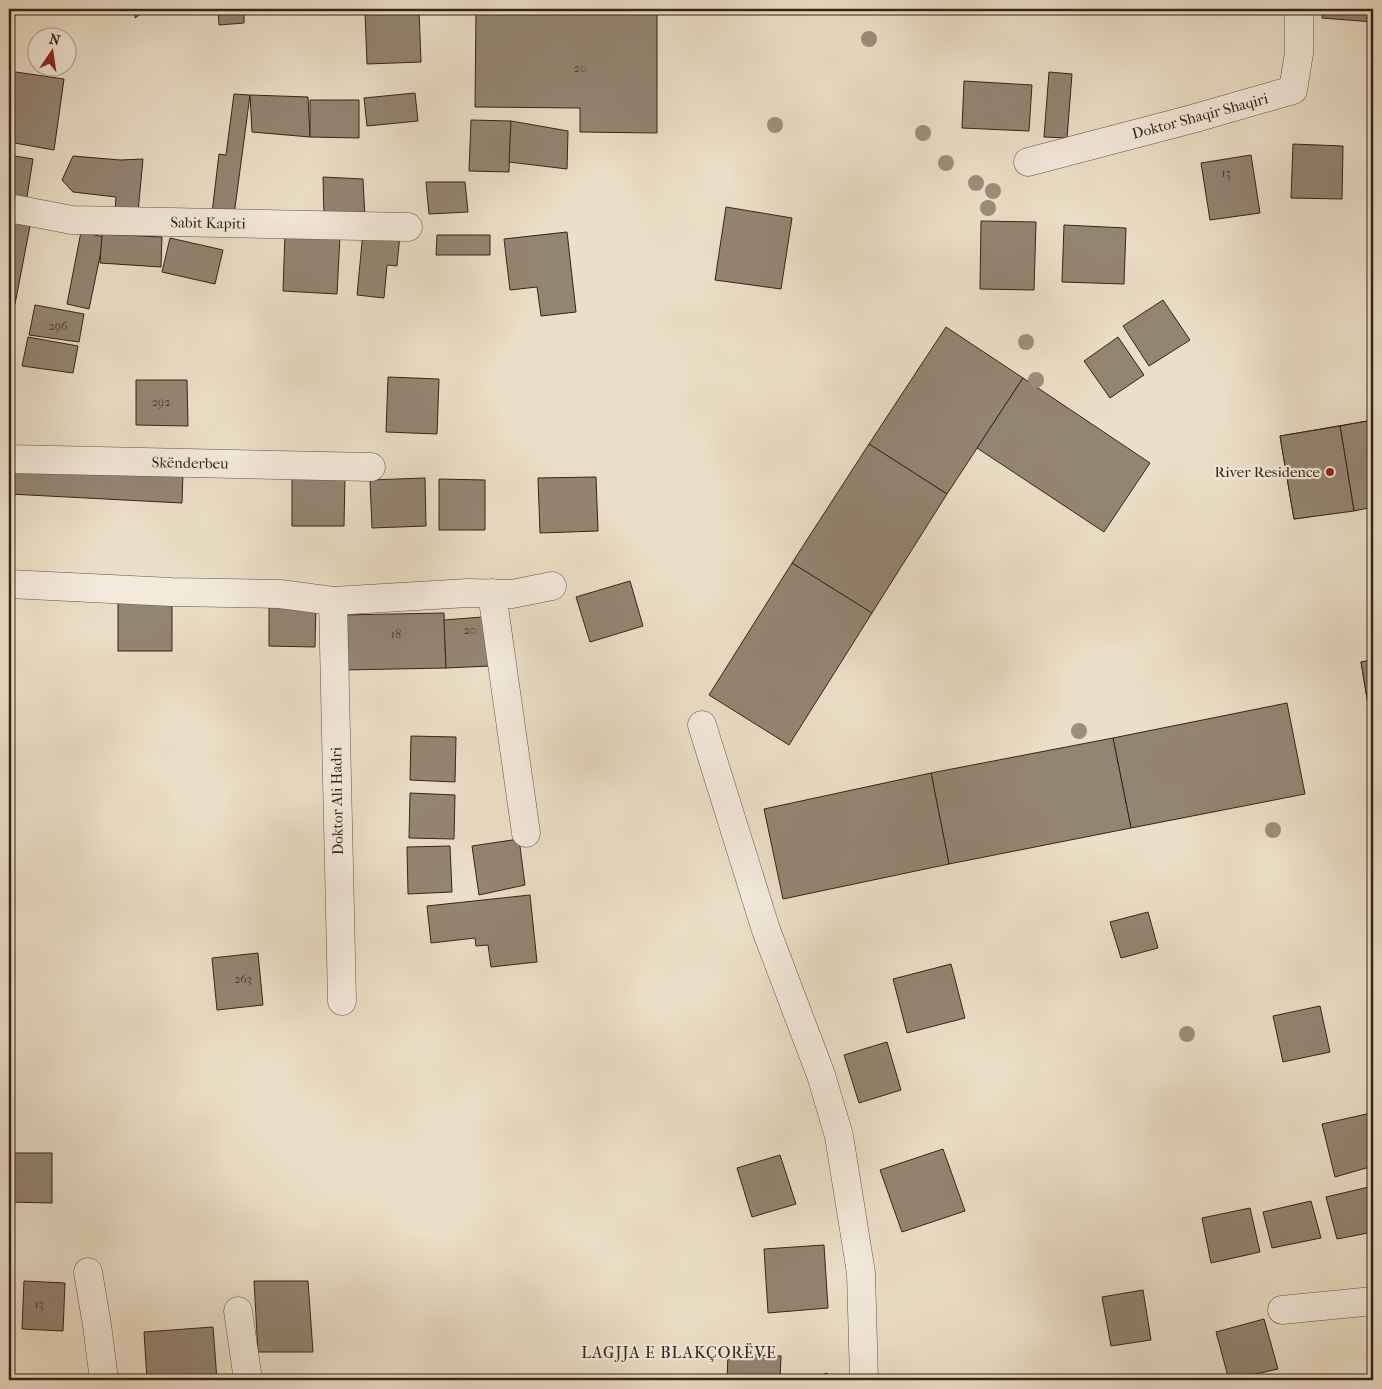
<svg xmlns="http://www.w3.org/2000/svg" width="1382" height="1389" viewBox="0 0 1382 1389" font-family="'IM FELL French Canon',serif">
	<rect width="100%" height="100%" fill="#ecdfc7"/>
	<filter id="stains"><feTurbulence type="fractalNoise" baseFrequency=".004" numOctaves="4"/><feColorMatrix values="0 0 0 0 .2 0 0 0 0 .09 0 0 0 0 .02 0 0 0 .5 -.17"/></filter>
	<radialGradient id="worn" r=".72"><stop offset=".6" stop-color="#630" stop-opacity="0"/><stop offset="1" stop-color="#630" stop-opacity=".3"/></radialGradient>
	<g fill="#948573" stroke="#342418">
		<path d="M135,9H148L135,18Z"/>
		<path d="M218,9H244V23L219,25Z"/>
		<path d="M365,9H419V11L365,12Z"/>
		<path d="M476,9H657V133L580,132V108L475,107Z"/>
		<path d="M1323,9H1373V22L1322,18Z"/>
		<path d="M419,11L421,62L367,64L365,12Z"/>
		<path d="M9,71L64,79L54,150L9,142Z"/>
		<path d="M1049,72L1072,74L1067,138L1044,137Z"/>
		<path d="M964,81L1032,85L1029,131L962,128Z"/>
		<path d="M415,93L418,121L367,126L364,98Z"/>
		<path d="M234,94L250,95L234,215L212,213L219,154L226,155Z"/>
		<path d="M250,95L308,97L310,137L252,132Z"/>
		<path d="M310,100H359V138L310,137Z"/>
		<path d="M471,120L511,121L509,172L469,171Z"/>
		<path d="M511,121L568,131L567,169L509,162Z"/>
		<path d="M1293,144L1343,146L1342,199L1291,198Z"/>
		<path d="M9,155L33,159L26,203L9,199Z"/>
		<path d="M1251,155L1260,213L1210,220L1201,163Z"/>
		<path d="M73,156L120,160L143,159L138,212L115,211L116,197L73,192L62,180Z"/>
		<path d="M323,177L363,179L365,218L324,216Z"/>
		<path d="M426,182H465L468,212L429,214Z"/>
		<path d="M726,207L792,218L781,289L715,280Z"/>
		<path d="M981,221L1036,222L1034,290L980,289Z"/>
		<path d="M9,222L30,226L15,304L9,303Z"/>
		<path d="M1064,225L1126,228L1124,284L1062,282Z"/>
		<path d="M81,232L104,237L89,309L67,304Z"/>
		<path d="M363,232L400,235L397,266L387,265L384,298L357,295Z"/>
		<path d="M567,232L576,312L541,316L537,287L510,290L504,239Z"/>
		<path d="M285,233L340,236L337,294L283,291Z"/>
		<path d="M102,234L162,237L161,267L100,263Z"/>
		<path d="M437,235H490V255H436Z"/>
		<path d="M170,238L223,250L215,284L162,272Z"/>
		<path d="M1163,300L1190,340L1149,366L1123,326Z"/>
		<path d="M35,305L84,314L79,342L29,335Z"/>
		<path d="M946,327L1023,378L947,494L869,444Z"/>
		<path d="M28,337L78,346L73,373L22,366Z"/>
		<path d="M1118,337L1144,375L1110,398L1084,361Z"/>
		<path d="M388,377L439,379L437,434L386,432Z"/>
		<path d="M1023,378L1150,463L1104,532L977,448Z"/>
		<path d="M136,380H187L188,426L136,425Z"/>
		<path d="M1373,420V507L1294,519L1280,436Z"/>
		<path d="M1373,420V507L1354,511L1340,426Z"/>
		<path d="M1340,426L1354,511L1294,519L1280,436Z"/>
		<path d="M869,444L947,494L872,613L792,563Z"/>
		<path d="M9,464L183,472L182,503L9,494Z"/>
		<path d="M292,476H345L344,526H292Z"/>
		<path d="M596,477L598,531L540,533L538,478Z"/>
		<path d="M425,478L426,526L372,528L370,480Z"/>
		<path d="M439,479L485,480V530H439Z"/>
		<path d="M792,563L872,613L789,745L709,695Z"/>
		<path d="M630,581L643,626L590,642L576,597Z"/>
		<rect x="118" y="601" width="54" height="50"/>
		<path d="M269,602L316,603L315,647L269,646Z"/>
		<path d="M444,613L446,668L343,670L342,615Z"/>
		<path d="M483,617L490,666L446,668L444,620Z"/>
		<path d="M1373,660V735L1361,662Z"/>
		<path d="M1373,660V735L1361,662Z"/>
		<path d="M1287,703L1305,794L1131,828L1113,738Z"/>
		<path d="M411,736L456,737L455,782L410,780Z"/>
		<path d="M1113,738L1131,828L949,864L931,773Z"/>
		<path d="M931,773L949,864L783,899L764,809Z"/>
		<path d="M410,793L455,795L454,839L409,838Z"/>
		<path d="M519,839L525,885L479,895L472,846Z"/>
		<path d="M450,846L452,892L408,894L407,847Z"/>
		<path d="M530,895L537,962L491,967L488,945L476,946L475,938L431,943L427,906Z"/>
		<path d="M1148,912L1158,948L1121,958L1110,922Z"/>
		<path d="M258,953L263,1005L217,1010L212,958Z"/>
		<path d="M951,964L965,1018L907,1033L893,979Z"/>
		<path d="M1320,1006L1330,1052L1283,1062L1273,1016Z"/>
		<path d="M887,1042L901,1090L859,1103L844,1055Z"/>
		<path d="M1371,1113L1373,1120V1166L1335,1177L1322,1124Z"/>
		<path d="M943,1149L965,1211L902,1232L880,1170Z"/>
		<path d="M9,1153H52V1203L9,1202Z"/>
		<path d="M780,1155L796,1204L752,1217L737,1168Z"/>
		<path d="M1373,1186V1232L1337,1239L1326,1197Z"/>
		<path d="M1311,1201L1321,1238L1272,1248L1263,1212Z"/>
		<path d="M1250,1208L1260,1252L1211,1263L1202,1218Z"/>
		<path d="M824,1245L828,1308L768,1313L764,1249Z"/>
		<path d="M24,1281L65,1283L63,1331L22,1329Z"/>
		<path d="M254,1281H308L313,1352H258Z"/>
		<path d="M1143,1290L1151,1340L1111,1346L1102,1297Z"/>
		<path d="M1264,1319L1278,1369L1229,1380L1216,1332Z"/>
		<path d="M213,1327L217,1380H147L144,1332Z"/>
		<path d="M728,1354L781,1356L780,1380H727Z"/>
		<path d="M827,1373L830,1380H809V1379Z"/>
	</g>
	<g fill="none" stroke-linecap="round" stroke-linejoin="round">
		<defs>
			<g id="minor">
				<path d="M1028,162L1192,119L1293,90L1299,53V9"/>
				<path d="M9,208L72,220L408,227"/>
				<path d="M9,459L371,467"/>
				<path d="M9,584L172,592L280,594L333,601L468,593L512,594L552,586"/>
				<path d="M492,593L526,833"/>
				<path d="M333,601L342,1001"/>
				<path d="M702,725L766,930L821,1075L839,1136L861,1273L864,1380"/>
				<path d="M88,1272L97,1325L104,1380"/>
				<path d="M1282,1310L1373,1301"/>
				<path d="M238,1311L248,1380"/>
			</g>
		</defs>
		<use href="#minor" stroke="#625344" stroke-width="29"/>
		<use href="#minor" stroke="#f3eadb" stroke-width="28"/>
	</g>
	<g fill="#9c8e7b">
		<circle cx="869" cy="39" r="8"/>
		<circle cx="775" cy="125" r="8"/>
		<circle cx="923" cy="133" r="8"/>
		<circle cx="946" cy="163" r="8"/>
		<circle cx="976" cy="183" r="8"/>
		<circle cx="993" cy="191" r="8"/>
		<circle cx="988" cy="208" r="8"/>
		<circle cx="1026" cy="342" r="8"/>
		<circle cx="1036" cy="380" r="8"/>
		<circle cx="1079" cy="731" r="8"/>
		<circle cx="1273" cy="830" r="8"/>
		<circle cx="1187" cy="1034" r="8"/>
	</g>
	<circle fill="#8f2418" stroke="#f3eadb" stroke-width="2" cx="1330" cy="472" r="5"/>
	<g text-anchor="middle" stroke-width="4.5" stroke-linejoin="round" paint-order="stroke">
		<g font-size="12" fill="#4c3c2f">
			<text x="580" y="72">20</text>
			<text x="1226" y="177">13</text>
			<text x="58" y="330">296</text>
			<text x="161" y="406">292</text>
			<text x="470" y="634">20</text>
			<text x="396" y="638">18</text>
			<text x="243" y="983">263</text>
			<text x="39" y="1308">13</text>
		</g>
		<g font-size="15" fill="#342418" stroke="#f3eadb">
			<text transform="translate(1200 116) rotate(-15)" y="5">Doktor Shaqir Shaqiri</text>
			<text transform="translate(208 223) rotate(1)" y="5">Sabit Kapiti</text>
			<text transform="translate(190 463) rotate(1)" y="5">Skënderbeu</text>
			<text transform="translate(337 801) rotate(-91)" y="5">Doktor Ali Hadri</text>
		</g>
		<g font-size="15" fill="#342418" stroke="#f3eadb" text-anchor="end">
			<text x="1320" y="477">River Residence</text>
		</g>
		<g font-size="16" letter-spacing="1" fill="#342418" stroke="#f3eadb">
			<text x="679" y="1358">LAGJJA E BLAKÇORËVE</text>
		</g>
	</g>
	<rect width="1382" height="1389" fill="none" stroke="#ecdfc7" stroke-width="30"/>
	<rect x="10" y="10" width="1362" height="1369" fill="none" stroke="#342418" stroke-width="2.5"/>
	<rect x="15" y="15" width="1352" height="1359" fill="none" stroke="#342418"/>
	<g transform="translate(52 52) rotate(13)"><circle r="24" fill="#f3eadb" stroke="#a79b8d"/>
	<path d="M0-4L9 19L0 12L-9 19Z" fill="#8f2418"/>
	<text y="-8" font-size="14" font-weight="bold" text-anchor="middle" fill="#342418">N</text>
	</g>
	<rect width="100%" height="100%" filter="url(#stains)"/>
	<rect width="100%" height="100%" fill="url(#worn)"/>
</svg>
